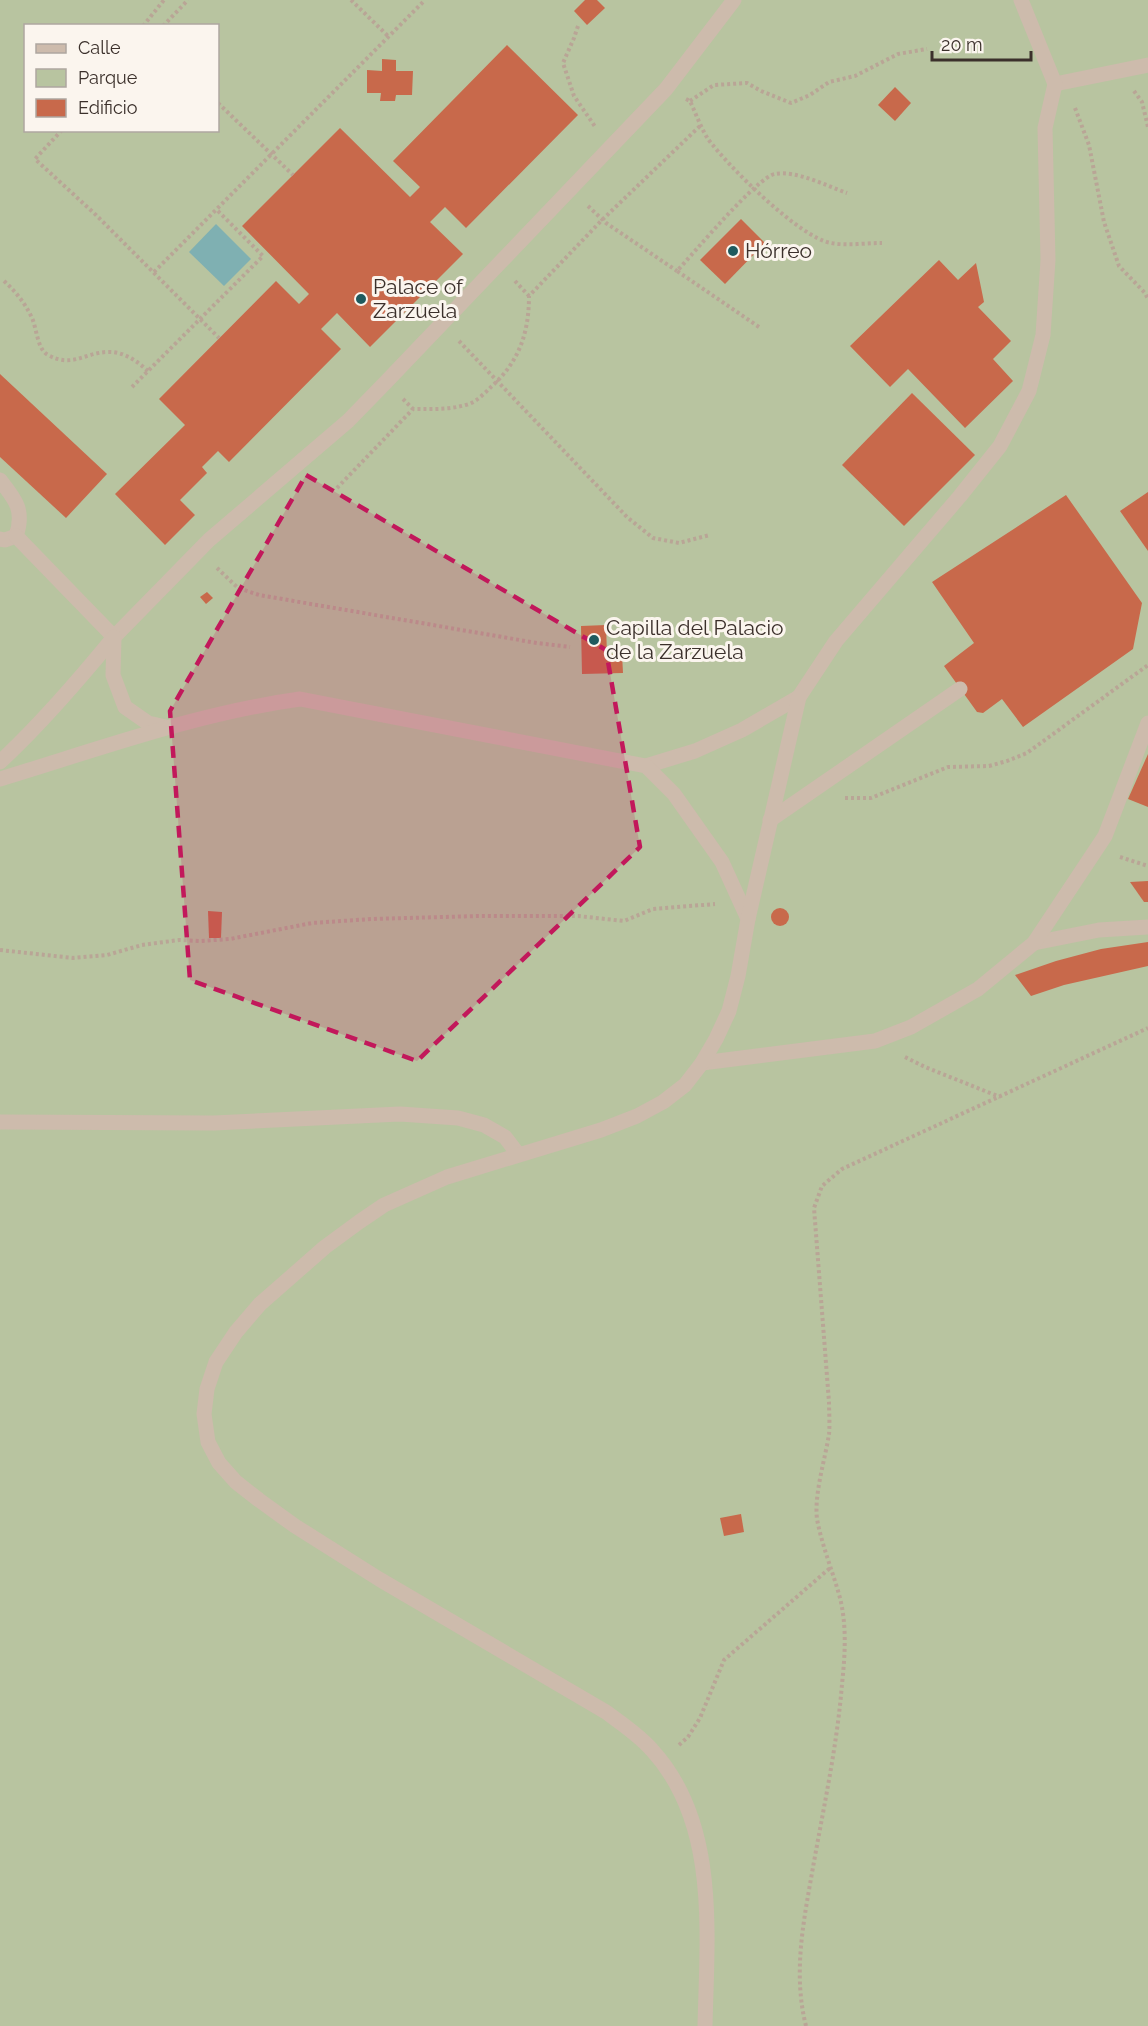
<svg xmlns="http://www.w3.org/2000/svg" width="1148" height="2026" viewBox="0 0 1148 2026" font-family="Raleway,sans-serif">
	<rect width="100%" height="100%" fill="#f4ebe1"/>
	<path fill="#b8c4a0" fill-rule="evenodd" d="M0,0H1148V2026H0ZM26,26H218V130H26Z"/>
	<path fill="#7fb0b2" d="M216,224L251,259L224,286L189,252Z"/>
	<g fill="#c8694b">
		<path d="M585,0H597L605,8L587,25L574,11Z"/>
		<path d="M507,45L578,115L466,228L445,207L430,222L463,254L370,347L337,313L321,329L341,349L229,462L218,451L202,467L207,473L180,500L195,515L165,545L115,494L185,425L159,399L276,281L299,304L309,294L242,226L340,128L410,197L420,187L393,161Z"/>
		<path d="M382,59L396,60V71H413L412,95H396L395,101H380L381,93H367V70L382,71Z"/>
		<path d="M895,87L911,103L895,121L878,105Z"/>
		<path d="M741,219L765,243L725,284L700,260Z"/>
		<path d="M939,260L958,280L976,263L984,302L978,307L1011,341L993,359L1013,381L965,428L908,369L890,387L850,346Z"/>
		<path d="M0,374L107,474L66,518L0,457Z"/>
		<path d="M912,393L975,455L904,526L842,465Z"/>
		<path d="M1148,492V551L1120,511Z"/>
		<path d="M1066,495L1142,603L1133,649L1023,727L1002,699L983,713L977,712L944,666L974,643L932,582Z"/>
		<path d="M207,592L213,598L206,604L200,597Z"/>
		<path d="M606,625L607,655L622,654L623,673L582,674L581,626Z"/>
		<path d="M1148,754V807L1128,799Z"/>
		<path d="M1148,881V902H1144L1130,882Z"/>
		<circle cx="780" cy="917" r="9"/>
		<path d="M208,911L222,912L221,938H209Z"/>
		<path d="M1148,942V966L1064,985L1031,996L1015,975L1056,961L1101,949Z"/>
		<path d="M741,1514L744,1532L724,1536L720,1518Z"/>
	</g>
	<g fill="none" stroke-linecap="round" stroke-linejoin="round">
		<g stroke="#b9a596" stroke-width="4" stroke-dasharray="3 3" stroke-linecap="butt">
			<path d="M351,0L389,37"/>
			<path d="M143,26L164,0"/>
			<path d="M163,26L188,0"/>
			<path d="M578,26L574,38L563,63L574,96L596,128"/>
			<path d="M1134,91L1142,102L1148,127"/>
			<path d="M686,99L690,101C696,114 701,128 708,139C728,166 800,238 831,243C847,246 866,243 882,243"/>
			<path d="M690,101L714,85L747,83L761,91L791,103L810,95L829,82L855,76L898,54L927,49"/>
			<path d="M218,103L293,175"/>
			<path d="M1075,108L1089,145L1104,222L1119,266L1145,293L1148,299"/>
			<path d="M62,130L35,159L96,215L219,338"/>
			<path d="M588,206L606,223L677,271"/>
			<path d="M154,272L425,0"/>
			<path d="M4,281C16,292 25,303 32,318C37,329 37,349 48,355C72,368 84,353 107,352C123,351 137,361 148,371"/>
			<path d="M515,281L529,296"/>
			<path d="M759,327L677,271C693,254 758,176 775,174C796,170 827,186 847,193"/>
			<path d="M459,341L627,517L653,538L679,543L710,535"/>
			<path d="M132,387L263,256L216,209"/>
			<path d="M403,399L413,409"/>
			<path d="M337,488L413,409C433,409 450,410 469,404C477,401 485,393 491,387C519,362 529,333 529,296L602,220L701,125"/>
			<path d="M217,568L238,588L259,595L537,643L570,647"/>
			<path d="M845,798H871L948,767L989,766L1007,761L1027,753L1148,665"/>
			<path d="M1120,857L1148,866"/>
			<path d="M0,950L73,958L107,955L142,945L179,940L200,941L230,939L312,923L372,919L478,916H578L624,921L653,909L715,904"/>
			<path d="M905,1057L925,1067L1000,1097"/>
			<path d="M679,1745L688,1737L700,1718L724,1660L830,1568"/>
			<path d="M806,2026C793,1975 803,1924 812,1873C823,1810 837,1747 842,1684C845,1656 847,1626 840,1598C833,1572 822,1546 817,1519C814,1494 825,1460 829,1434C830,1424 829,1412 829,1402L814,1208L822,1186L842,1169L1148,1028"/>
		</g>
		<g stroke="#cdbbac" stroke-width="15">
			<path d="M1055,84L1148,65"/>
			<path d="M0,480C15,499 25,510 16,536L5,540L0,539"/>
			<path d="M16,536L114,637L209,540L348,421L386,382L666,89L734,0"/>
			<path d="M0,762C42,723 78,681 114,637L113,675L125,707L148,723L166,727"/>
			<path d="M646,766L695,751L742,730L799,697"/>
			<path d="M0,779C99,749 198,713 300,699L646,766L674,794L722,862L748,919"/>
			<path d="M770,820L960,689"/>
			<path d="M1034,943L1099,930L1148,927"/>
			<path d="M702,1063L875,1041L911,1027L978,989L1034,943L1105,836L1148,723"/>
			<path d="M0,1122L214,1123L400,1114L458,1118L484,1125L505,1137L518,1154"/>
			<path d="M705,2026C707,1934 719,1823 652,1750C639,1735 622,1724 606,1712L379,1579L295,1526L259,1500L236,1482L219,1463L208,1442L204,1414L207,1389L216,1362L236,1332L260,1304L325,1247L359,1222L384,1205L447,1177L601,1130L637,1116L663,1102L685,1085L702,1063L716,1039L729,1011L738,976L748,919L799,697L836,641L960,496L1000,446L1029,391L1043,335L1048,260L1045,128L1055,84L1021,0"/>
		</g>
	</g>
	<path fill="#c2185b" fill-opacity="0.2" stroke="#c2185b" stroke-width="4.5" stroke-dasharray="12 8" stroke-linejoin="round" d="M306,475L606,650L640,847L417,1061L190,980L170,711Z"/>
	<g fill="#1f5a5e" stroke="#fbf5ee" stroke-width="2">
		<circle cx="733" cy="251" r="6"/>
		<circle cx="361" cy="299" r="6"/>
		<circle cx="594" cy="640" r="6"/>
	</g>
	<g text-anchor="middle" stroke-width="6" stroke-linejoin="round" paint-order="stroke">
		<g font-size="21" fill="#3b302b" stroke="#fbf5ee" text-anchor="start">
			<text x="745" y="258">Hórreo</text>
			<text x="373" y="294">Palace of<tspan x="373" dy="24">Zarzuela</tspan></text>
			<text x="606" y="635">Capilla del Palacio<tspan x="606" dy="24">de la Zarzuela</tspan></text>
		</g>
	</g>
	<rect x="24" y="24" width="195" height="108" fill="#fbf5ee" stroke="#aea6a0" stroke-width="1.5"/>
	<rect x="36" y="44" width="30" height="9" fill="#cdbbac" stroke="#aea6a0" stroke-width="1.5"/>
	<text x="78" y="54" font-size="18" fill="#3b302b">Calle</text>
	<rect x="36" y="69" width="30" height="18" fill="#b8c4a0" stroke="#aea6a0" stroke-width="1.5"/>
	<text x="78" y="84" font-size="18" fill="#3b302b">Parque</text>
	<rect x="36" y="99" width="30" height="18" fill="#c8694b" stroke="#aea6a0" stroke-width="1.5"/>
	<text x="78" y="114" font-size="18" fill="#3b302b">Edificio</text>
	<path d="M932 51v9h99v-9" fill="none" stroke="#3b302b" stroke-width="3"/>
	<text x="941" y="51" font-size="18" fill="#3b302b" stroke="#fbf5ee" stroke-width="4.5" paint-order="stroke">20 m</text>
</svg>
